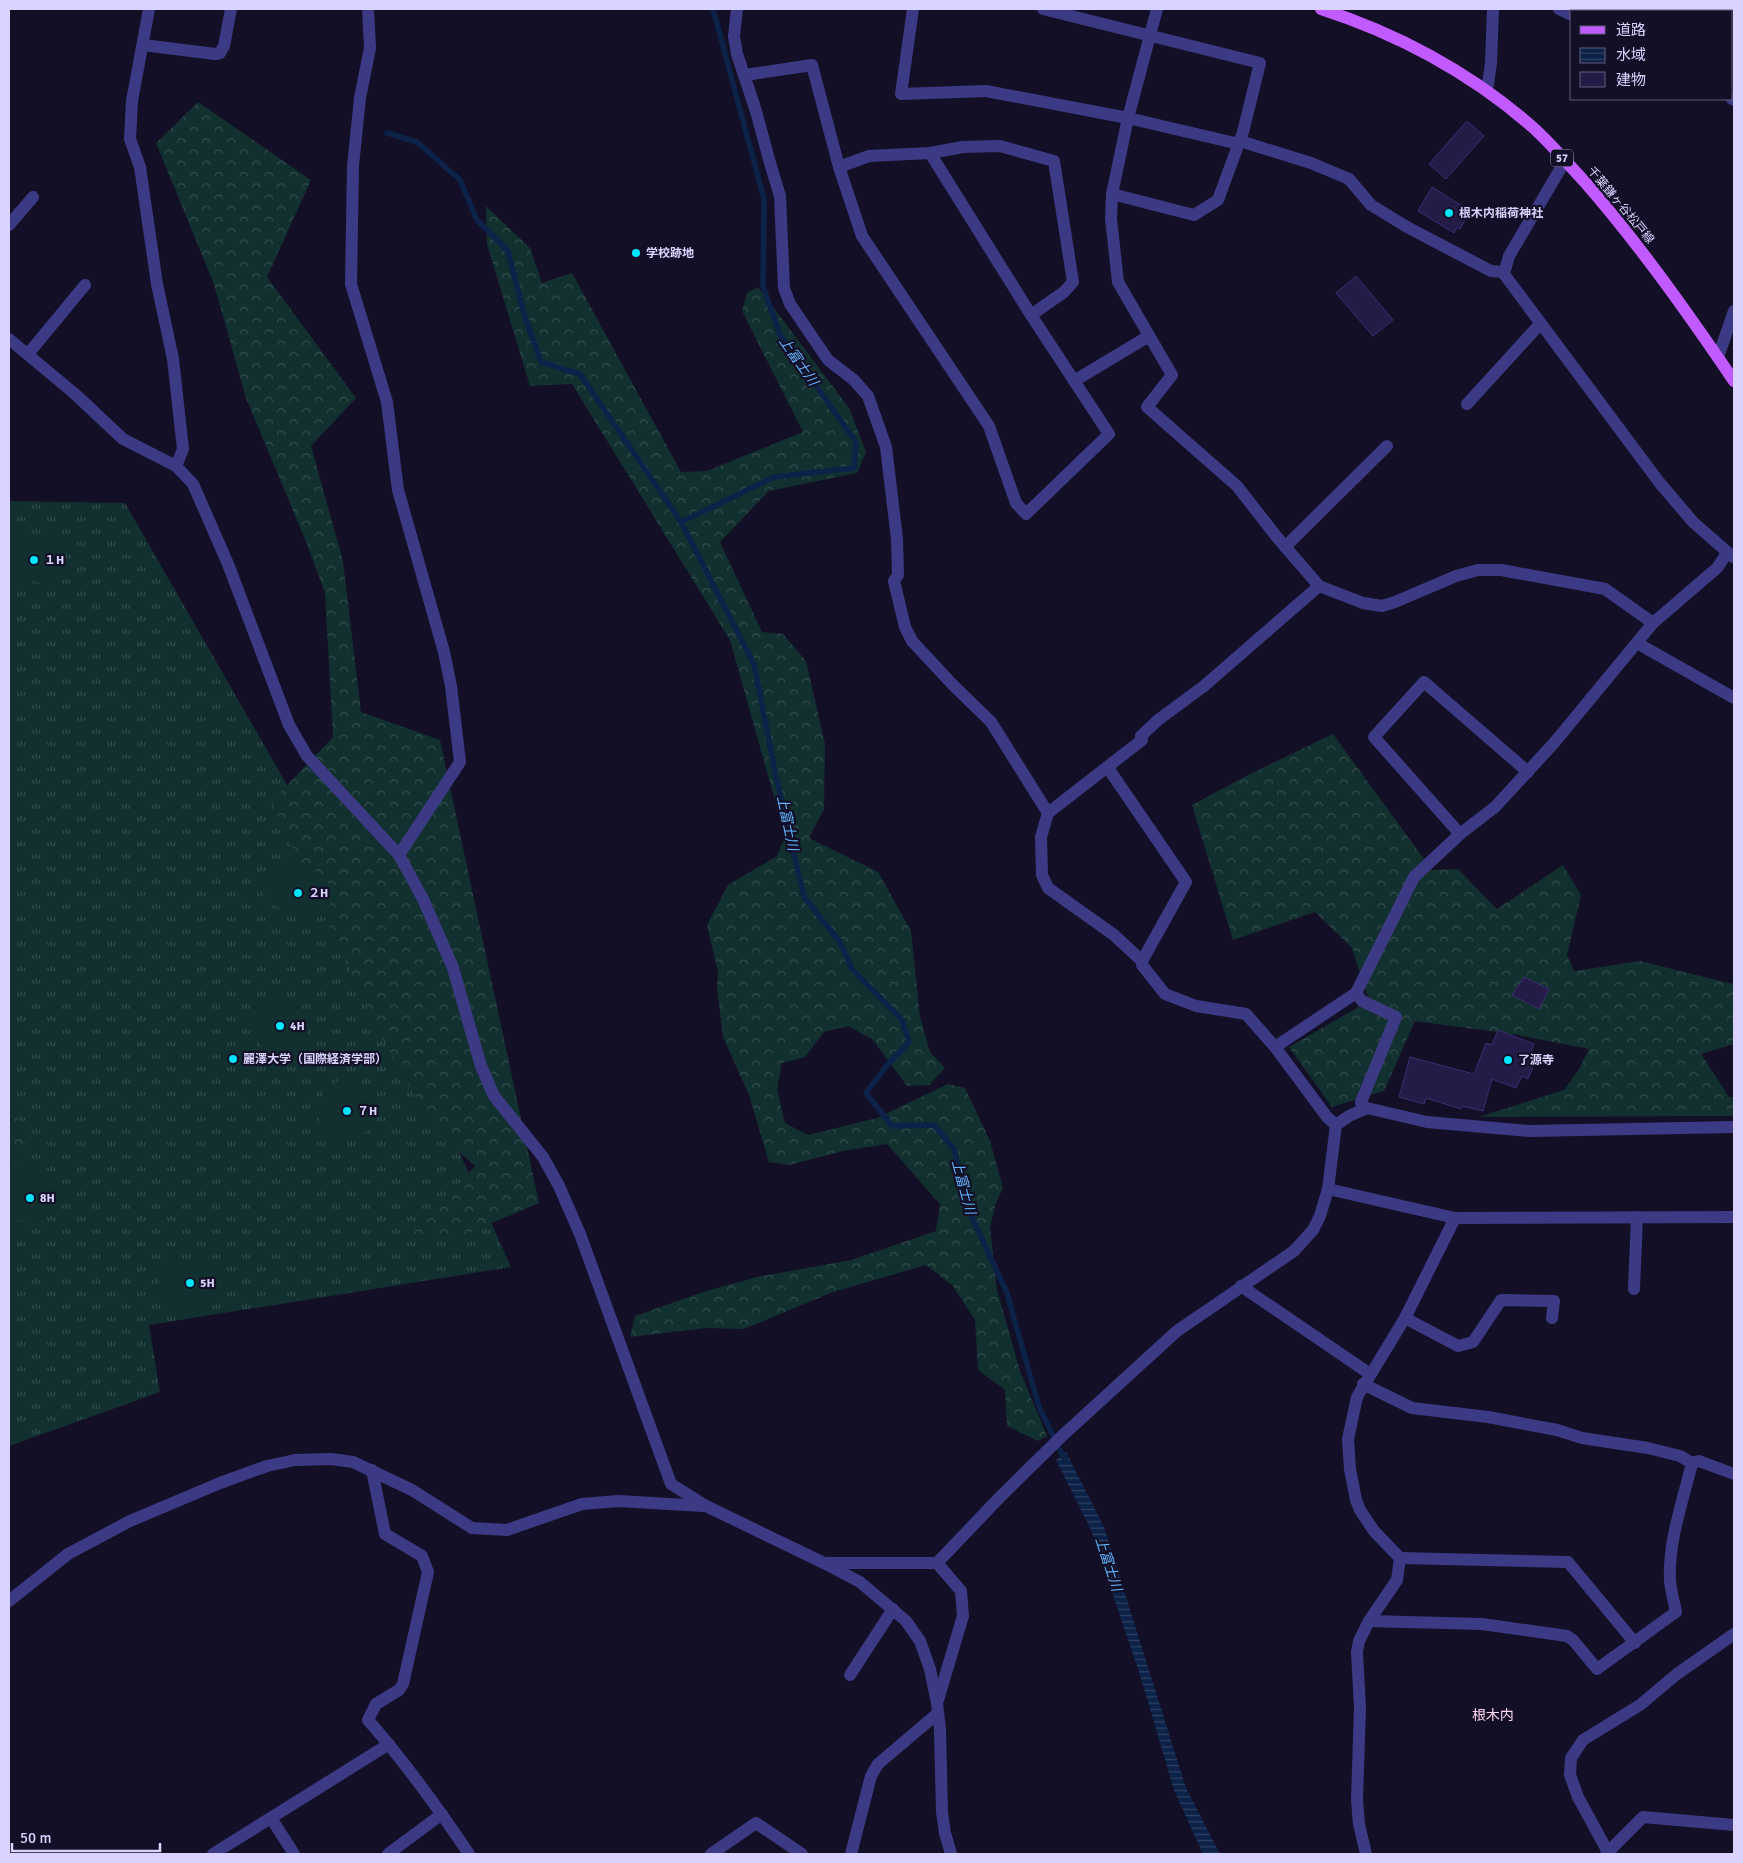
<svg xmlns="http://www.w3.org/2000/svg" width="1743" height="1863" viewBox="0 0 1743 1863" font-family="Signika,'Noto Sans JP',sans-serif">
	<defs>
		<pattern id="grass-tufts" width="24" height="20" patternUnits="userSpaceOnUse" patternTransform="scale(1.25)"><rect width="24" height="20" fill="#12302f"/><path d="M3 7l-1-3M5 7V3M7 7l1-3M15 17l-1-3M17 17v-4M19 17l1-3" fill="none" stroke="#344d4e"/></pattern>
		<pattern id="forest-crowns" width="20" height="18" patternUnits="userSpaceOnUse" patternTransform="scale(1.25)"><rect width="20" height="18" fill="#12302f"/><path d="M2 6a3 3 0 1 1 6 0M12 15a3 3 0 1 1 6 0" fill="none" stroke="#344d4e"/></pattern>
		<pattern id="water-rules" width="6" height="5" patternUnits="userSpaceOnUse" patternTransform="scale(1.25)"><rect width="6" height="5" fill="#0c2248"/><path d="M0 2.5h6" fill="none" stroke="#2f4163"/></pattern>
	</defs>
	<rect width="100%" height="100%" fill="#130f26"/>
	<path fill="url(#grass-tufts)" d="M9,501L125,503L317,837L511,1267L149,1325L160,1392L9,1446Z"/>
	<g fill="url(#forest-crowns)">
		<path d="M198,102L311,180L267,277L356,398L311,446L343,561L361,712L440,740L539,1203L464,1235L412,1234L475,1166L434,1130L380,1034L271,802L333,737L325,593L307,544L246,398L214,284L156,143Z"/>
		<path d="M486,206L530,248L542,283L572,273L681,472L707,471L803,432L742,311L747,293L758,287L849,408L866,452L857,473L769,491L720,542L762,632L783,634L806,661L825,744L824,809L809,838L878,872L911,931L920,1017L930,1052L945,1068L929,1085L907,1086L872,1039L848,1026L824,1032L805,1057L782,1063L777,1089L785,1123L808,1135L877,1118L948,1084L965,1088L990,1141L1003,1188L996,1203L990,1227L997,1290L1020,1371L1047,1436L1038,1441L1007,1426L1005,1390L978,1370L975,1320L953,1286L926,1265L833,1292L744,1329L706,1328L630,1337L635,1316L706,1291L757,1277L851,1260L936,1231L940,1204L887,1144L843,1151L789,1165L769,1162L749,1095L723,1037L717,988L718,972L707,925L728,885L777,856L785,836L730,640L572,384L530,386L487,244Z"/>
		<path d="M1333,734L1432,870L1458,869L1497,909L1563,865L1581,895L1567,955L1574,971L1640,961L1733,984L1734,1044L1701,1054L1729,1097H1734V1116L1479,1117L1564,1090L1579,1069L1589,1049L1513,1034L1415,1021L1384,1091L1332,1107L1289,1047L1369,1001L1352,948L1315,912L1233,940L1192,805L1250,774Z"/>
		<path d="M9,1108L24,1127L25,1152L13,1155L16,1173L10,1228L9,1229Z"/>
	</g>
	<g fill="#12302f">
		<path d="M23,534H40L55,541L59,553L58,571L42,583C28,581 20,576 9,567V549Z"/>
		<path d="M296,865C318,869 329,877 334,899L325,911L307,916L286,912L269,901L257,886C271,869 275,866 296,865Z"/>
		<path d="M267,997L288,1000L308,1016V1032L299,1052C293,1054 285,1058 279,1057C262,1056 255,1034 249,1021L253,1007Z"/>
		<path d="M344,1078L363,1084L377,1097C376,1116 370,1142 345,1139C341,1139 334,1138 330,1135C326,1131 323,1126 319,1123C319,1118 318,1112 318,1107C319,1093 333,1084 344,1078Z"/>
		<path d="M22,1166L46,1172L51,1179L54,1190L49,1206L39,1214L27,1221L18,1220L9,1216V1170L10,1167Z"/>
		<path d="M175,1260L200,1262L217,1273L223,1290C207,1312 203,1309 177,1311C172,1306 163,1301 160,1294C155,1280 165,1268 175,1260Z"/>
	</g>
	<path fill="url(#water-rules)" d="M1066,1452L1104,1527L1186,1788L1220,1854H1203L1174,1790L1140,1675L1091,1530L1056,1460Z"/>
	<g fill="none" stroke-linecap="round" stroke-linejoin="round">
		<g stroke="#0c2248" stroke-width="5.5">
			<path d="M713,9L764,199L763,286L780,335L856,442L854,468L774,477L681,522L754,664L776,777L804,897L840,942L852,969L902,1020L909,1042L887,1065L866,1093L892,1126L934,1125L954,1149L968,1209L1007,1293L1039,1407L1066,1462"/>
			<path d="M387,133L417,142L460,180L477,220L508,251L524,314L541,362L580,374L681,522"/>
		</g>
	</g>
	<g fill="#241b47" stroke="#3b2d73">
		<path d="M1467,121L1484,136L1446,179L1429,164Z"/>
		<path d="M1432,187L1470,211L1460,229L1457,227L1454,233L1418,211Z"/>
		<path d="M1356,276L1393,320L1373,336L1336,293Z"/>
		<path d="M1524,977L1549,989L1539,1009L1512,995Z"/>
		<path d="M1498,1030L1534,1044L1529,1057L1536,1060L1528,1079L1522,1076L1516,1088L1492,1079L1483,1111L1462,1106L1461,1109L1426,1098L1424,1104L1399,1097L1410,1057L1474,1074L1486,1043L1492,1045Z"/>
	</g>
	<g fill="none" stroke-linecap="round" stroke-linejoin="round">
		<g stroke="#3d3a85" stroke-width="12">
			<path d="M149,9L132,101L130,139L140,167L157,284L173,359L183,449L176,466"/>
			<path d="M368,9L370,48L360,98L353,166L351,284L387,402L398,490L444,652L451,686L460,762L399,855"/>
			<path d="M737,9L734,36L737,54L756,111L770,163L780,196L784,288L790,304L828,360L854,380L868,396L886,447L897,539L898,575L894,581L905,627L912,641L953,685L991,722L1048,813"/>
			<path d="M913,9L901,94L986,91L1128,118L1239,144"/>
			<path d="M1043,9L1260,63L1243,132L1218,200L1194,215L1112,194"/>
			<path d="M1157,9L1128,118L1112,194L1111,219L1118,282L1172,375L1147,407L1237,486L1276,536L1319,586L1363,603L1382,606L1395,602L1456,576L1478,570H1501L1605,589L1653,623"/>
			<path d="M1559,9L1572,15"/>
			<path d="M1653,11L1655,9"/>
			<path d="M143,45L215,54L220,53L224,46L231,9"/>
			<path d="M745,75L812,65L839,167L862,236L989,426L1016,503L1026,514L1109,434L1031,315L930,153"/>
			<path d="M1487,91L1491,63L1493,9"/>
			<path d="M1732,99L1734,100"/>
			<path d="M1240,141L1311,163L1349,179L1371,205L1407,227L1491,271L1504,272"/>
			<path d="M1565,161L1509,256L1504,274L1659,482L1693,522L1733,557"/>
			<path d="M839,167L869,156L930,153L963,147L1000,146L1054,161L1073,282L1064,292L1031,315"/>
			<path d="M9,225L33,197"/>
			<path d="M9,339L75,394L123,439L176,466L193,484L228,564L289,725L307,756L399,855L423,899L453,968L481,1066L494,1096L543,1157L559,1186L580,1234L671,1484L706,1506L824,1563L860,1582L906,1621L920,1641L930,1669L937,1703L940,1730L942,1812L945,1833L951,1854"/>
			<path d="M28,354L85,285"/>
			<path d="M1718,357L1734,311"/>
			<path d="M1074,381L1149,336"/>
			<path d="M1467,404L1540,324"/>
			<path d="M1285,547L1387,446"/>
			<path d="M1637,643L1734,698"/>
			<path d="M1108,768L1186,882L1142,961L1114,935L1048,888L1042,875L1041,837L1048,813L1142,740L1141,736L1158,720L1204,686L1319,586"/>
			<path d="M1460,834L1374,737L1424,682L1528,772"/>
			<path d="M1142,961V965L1165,994L1196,1006L1246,1014L1275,1047L1327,1117L1336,1125"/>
			<path d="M1356,993L1362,1001L1396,1017L1361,1102L1362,1110"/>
			<path d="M1275,1047L1356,993L1414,877L1460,834L1495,807L1554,743L1653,623L1717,568L1727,553"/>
			<path d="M1328,1189L1455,1218L1734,1217"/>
			<path d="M1241,1286L1370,1374"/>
			<path d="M1634,1289L1637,1217"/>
			<path d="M1405,1318L1458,1346L1473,1342L1501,1300L1554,1301L1552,1318"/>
			<path d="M1363,1384L1412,1408L1488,1417L1557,1430L1582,1438L1648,1448L1680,1456L1692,1463L1699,1461L1734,1474"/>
			<path d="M372,1470L385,1534L422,1556L428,1572L403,1684L399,1690L376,1704L368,1720C405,1762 438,1808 469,1854"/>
			<path d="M1400,1558L1568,1562L1635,1643"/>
			<path d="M827,1563H937L999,1498L1062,1436L1177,1331L1294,1251L1313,1230L1320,1216L1328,1189L1336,1125L1349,1116L1367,1108L1427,1122L1529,1131L1734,1127"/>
			<path d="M937,1563L961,1591L963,1616L938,1700"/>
			<path d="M9,1601L68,1554L130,1521L220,1483L267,1466L295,1460L331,1459L353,1462L412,1490L472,1528L507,1530L582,1504L618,1501L703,1506"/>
			<path d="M1369,1621L1482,1624L1567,1636L1573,1640L1597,1669L1676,1612C1674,1602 1671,1591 1670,1581C1668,1541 1683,1501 1692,1463"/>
			<path d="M850,1675L893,1609"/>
			<path d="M271,1818L294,1854"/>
			<path d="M213,1854L389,1744"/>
			<path d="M388,1854L442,1814"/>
			<path d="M711,1854L756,1823L802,1854"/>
			<path d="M851,1854L871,1776L878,1764L938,1713"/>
			<path d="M1366,1854L1359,1824L1357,1800L1360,1708L1357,1652L1359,1641L1369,1621L1397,1580L1400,1558L1374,1531L1360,1510L1356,1500L1350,1469L1348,1439L1357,1397L1405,1318L1455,1218"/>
			<path d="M1606,1854L1643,1817L1734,1825"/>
			<path d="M1609,1854L1578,1797L1570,1775L1571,1758L1583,1740L1640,1705L1677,1674L1734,1634"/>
		</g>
		<path stroke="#c25bff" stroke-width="12" d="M1321,9C1396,33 1469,72 1529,124C1549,141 1566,162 1584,181C1639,244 1687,312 1734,381"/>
	</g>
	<g fill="#00e5ff" stroke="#130f26" stroke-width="2">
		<circle cx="1449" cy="213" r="5"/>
		<circle cx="636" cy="253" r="5"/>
		<circle cx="34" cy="560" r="5"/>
		<circle cx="298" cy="893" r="5"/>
		<circle cx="280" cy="1026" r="5"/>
		<circle cx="233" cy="1059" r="5"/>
		<circle cx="1508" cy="1060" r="5"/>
		<circle cx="347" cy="1111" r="5"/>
		<circle cx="30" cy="1198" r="5"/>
		<circle cx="190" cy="1283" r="5"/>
	</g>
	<g text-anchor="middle" stroke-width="4.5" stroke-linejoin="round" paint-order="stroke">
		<rect fill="#130f26" stroke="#9e99be" stroke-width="1" x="1551" y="149.5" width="22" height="17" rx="4"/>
		<g font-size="11" font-weight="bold" fill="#d9d4ff">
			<text x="1562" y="162">57</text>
		</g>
		<g font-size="12" fill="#d9d4ff" stroke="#130f26">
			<text transform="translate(1621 205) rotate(50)" y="4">千葉鎌ヶ谷松戸線</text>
		</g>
		<g font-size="12" font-weight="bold" fill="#d9d4ff" stroke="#130f26" text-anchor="start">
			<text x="1459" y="217">根木内稲荷神社</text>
			<text x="646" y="257">学校跡地</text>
			<text x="44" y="564">１H</text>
			<text x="308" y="897">２H</text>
			<text x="290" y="1030">4H</text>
			<text x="243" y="1063">麗澤大学（国際経済学部）</text>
			<text x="1518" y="1064">了源寺</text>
			<text x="357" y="1115">７H</text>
			<text x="40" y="1202">8H</text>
			<text x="200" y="1287">5H</text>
		</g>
		<g font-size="14" font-style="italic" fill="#62b6ff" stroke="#130f26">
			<text transform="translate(799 361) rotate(55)" y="5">上富士川</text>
			<text transform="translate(788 823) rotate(78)" y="5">上富士川</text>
			<text transform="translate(964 1187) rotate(75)" y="5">上富士川</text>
			<text transform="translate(1109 1564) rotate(72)" y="5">上富士川</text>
		</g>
		<g font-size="14" fill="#ffd6f0" stroke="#130f26">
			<text x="1493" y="1720">根木内</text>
		</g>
	</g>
	<rect width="1743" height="1863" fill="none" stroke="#d9d4ff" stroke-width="20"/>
	<rect x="1570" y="10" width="162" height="90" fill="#130f26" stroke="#625e7d"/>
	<rect x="1580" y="26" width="25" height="8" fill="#c25bff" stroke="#625e7d"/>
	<text x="1616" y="35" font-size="15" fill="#d9d4ff">道路</text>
	<rect x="1580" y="48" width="25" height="15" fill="url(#water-rules)" stroke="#625e7d"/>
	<text x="1616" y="60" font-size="15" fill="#d9d4ff">水域</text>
	<rect x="1580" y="72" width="25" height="15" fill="#241b47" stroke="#625e7d"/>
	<text x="1616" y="85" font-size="15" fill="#d9d4ff">建物</text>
	<path d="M12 1843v8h148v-8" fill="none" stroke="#d9d4ff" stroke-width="2.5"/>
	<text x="20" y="1843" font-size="15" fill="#d9d4ff" stroke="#130f26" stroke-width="4" paint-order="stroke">50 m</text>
</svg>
